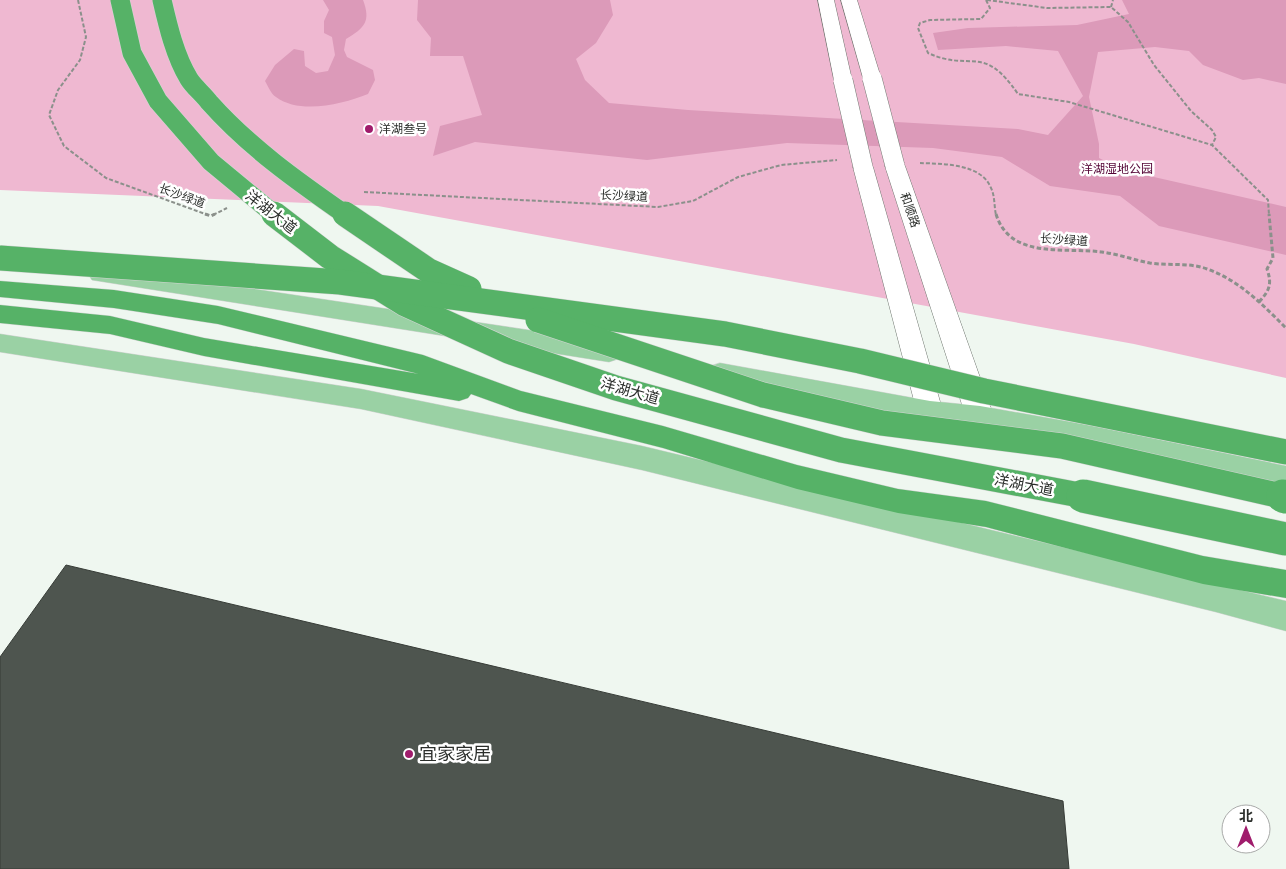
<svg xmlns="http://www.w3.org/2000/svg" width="1286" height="869" viewBox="0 0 1286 869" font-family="Arial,'Noto Sans SC',sans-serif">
	<rect width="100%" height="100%" fill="#eff7f0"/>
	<path fill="#efb8d1" d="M0,0H1286V378L1134,344L378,206L0,190Z"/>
	<g fill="#dc9ab9">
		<path d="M323,0H363C371,21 365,28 346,39L344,50L347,57L373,70L375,80L368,94C343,104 300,115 276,97C271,94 268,86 265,81L275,65L294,49L304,51L305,66L316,73L328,71L335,55L332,37L324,33V21L329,10Z"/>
		<path d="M418,0H610L613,15L596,43L576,59L585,80L609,103L688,110L1018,129L1048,135L1083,96L1058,51L1006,46L938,50L933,33L968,28L1077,25L1129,14L1122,0H1286V84L1259,78L1243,80L1203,65L1189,51L1155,47L1098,52L1089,97L1099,144V158L1123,170L1286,207V255L1159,226L1120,196L1050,186L1002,157L933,148L787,143L647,160L475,142L433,156L440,126L482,115L463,56H430L431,38L417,20Z"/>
	</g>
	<path fill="#4e554f" stroke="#373c37" d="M66,565L1063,801L1069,869H0V657Z"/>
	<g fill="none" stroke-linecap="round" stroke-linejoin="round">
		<defs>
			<g id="secondary">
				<path d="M818,0H834L852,80L850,84H836L834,80Z"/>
				<path d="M841,0H857L881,78L879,82H865L863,78Z"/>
				<path d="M895,160L902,161L905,166L994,417L990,425L980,428L970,425L966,417L885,166L888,161Z"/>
				<path d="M863,161L870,162L873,167L943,412L940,420L930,423L920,420L917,412L853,167L856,162Z"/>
			</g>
			<g id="primary">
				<path d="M100,266L609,342L618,345L622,352L618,359L609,362L92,280L88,274L92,268Z"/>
				<path d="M0,334L361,389L642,446L1286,601V631L1216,612L642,470L361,409L0,352Z"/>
				<path d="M720,363L930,401L980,406L1093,426L1286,466V490L1093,448L980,428L930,423L720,383L711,380L707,373L711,366Z"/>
			</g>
			<path id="highway" d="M0,281L114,290L218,306L423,355L521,391L663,426L797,465L898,489L986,501L1203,556L1286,570V598L1203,584L986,527L898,513L797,489L663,448L518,411L471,394L468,398L459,401L204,356L110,334L0,323V305L110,316L204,338L419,374L218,324L114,308L0,297Z"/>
		</defs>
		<use href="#secondary" stroke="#6e756e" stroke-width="1"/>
		<use href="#primary" stroke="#d5d5d5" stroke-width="1"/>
		<use href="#highway" stroke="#d5d5d5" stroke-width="1"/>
		<g stroke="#8b908b" stroke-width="2" stroke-dasharray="4 2" stroke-linecap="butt">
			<path d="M78,0L86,37L80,60L58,90L49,115L64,146L106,178L208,215"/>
			<path d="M986,0L990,8L981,19L930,20L920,23L918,28L928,53C972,73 982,42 1018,94L1069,102L1212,145"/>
			<path d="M987,0L1047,8L1111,7L1128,22L1154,65L1191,111L1212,130L1216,137L1212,145L1268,200L1269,215"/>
			<path d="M1111,7L1113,0"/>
			<path d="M920,163C942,164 981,163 991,188C995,196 994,206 996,215"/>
			<path d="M364,192L658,207L693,201L738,177L781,165L837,160"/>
			<path d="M213,215L227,208"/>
		</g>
		<g stroke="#8b908b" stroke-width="3" stroke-dasharray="4.5 2.5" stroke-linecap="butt">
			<path d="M205,214L211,216L215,214"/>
			<path d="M996,214C1010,260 1065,247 1102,252C1118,254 1134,260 1150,263C1169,266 1188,262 1207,269C1239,280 1263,305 1286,328"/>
			<path d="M1259,302C1270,290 1272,284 1267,269L1273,258L1269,214"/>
		</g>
		<use href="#secondary" fill="#fff" fill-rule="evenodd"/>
		<use href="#primary" fill="#9ad1a4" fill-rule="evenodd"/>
		<use href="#highway" fill="#56b267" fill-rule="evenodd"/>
		<defs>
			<g id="secondary-bridge">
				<path d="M872,78L895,166"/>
				<path d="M843,80L863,167"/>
			</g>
			<g id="highway-bridge-far2">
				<path d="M120,0L132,53L158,101L211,162L275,215"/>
				<path d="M162,0C168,26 175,56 189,79C194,87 203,94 209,102C249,147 297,181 346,215"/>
			</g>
			<g id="highway-bridge-far1">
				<path d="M274,214L330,257L405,304L508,351L616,388L841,450L1090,497"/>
				<path d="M345,214L429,271L469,289"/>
				<path d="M0,258L340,282L725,334L860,361L984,391L1286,452"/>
				<path d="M538,320L763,395L882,423L1062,446L1286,497"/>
			</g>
			<g id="highway-bridge">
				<path d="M1083,496L1286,539"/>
				<path d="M1283,496L1286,497"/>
			</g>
		</defs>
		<use href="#secondary-bridge" stroke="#6e756e" stroke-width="20" stroke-linecap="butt"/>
		<use href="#highway-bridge-far2" stroke="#d5d5d5" stroke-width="20" stroke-linecap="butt"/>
		<use href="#highway-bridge-far1" stroke="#d5d5d5" stroke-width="26" stroke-linecap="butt"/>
		<use href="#highway-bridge" stroke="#d5d5d5" stroke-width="34" stroke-linecap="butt"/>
		<use href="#secondary-bridge" stroke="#fff" stroke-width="19"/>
		<use href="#highway-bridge-far2" stroke="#56b267" stroke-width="19"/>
		<use href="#highway-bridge-far1" stroke="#56b267" stroke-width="25"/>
		<use href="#highway-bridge" stroke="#56b267" stroke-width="33"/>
	</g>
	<g fill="#a01c6c" stroke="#fff" stroke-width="2">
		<circle cx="369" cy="129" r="5"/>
		<circle cx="409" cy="754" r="5"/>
	</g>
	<g text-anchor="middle" stroke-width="5" stroke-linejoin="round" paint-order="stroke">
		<g font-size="12" fill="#2b2e2b" stroke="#fff" text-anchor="start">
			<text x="379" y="133">洋湖叁号</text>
		</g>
		<g font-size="12" fill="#530435" stroke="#fff">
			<text x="1117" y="173">洋湖湿地公园</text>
		</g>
		<g font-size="12" fill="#2b2e2b" stroke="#fff">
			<text transform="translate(182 196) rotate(20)" y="4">长沙绿道</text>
			<text transform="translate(624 196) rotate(3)" y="4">长沙绿道</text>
			<text transform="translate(910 210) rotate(71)" y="4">和顺路</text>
			<text transform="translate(1064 240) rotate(4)" y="4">长沙绿道</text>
		</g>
		<g font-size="15" fill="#2b2e2b" stroke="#fff">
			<text transform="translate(271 212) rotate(38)" y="5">洋湖大道</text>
			<text transform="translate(630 391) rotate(16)" y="5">洋湖大道</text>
			<text transform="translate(1024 485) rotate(11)" y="5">洋湖大道</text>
		</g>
		<g font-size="18" fill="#2b2e2b" stroke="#fff" text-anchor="start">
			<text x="419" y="760">宜家家居</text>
		</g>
	</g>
	<g transform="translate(1246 829)"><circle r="24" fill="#ffffff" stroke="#aaabaa"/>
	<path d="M0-4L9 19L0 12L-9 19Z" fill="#a01c6c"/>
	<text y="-8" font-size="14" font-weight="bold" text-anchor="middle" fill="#2b2e2b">北</text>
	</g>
</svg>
